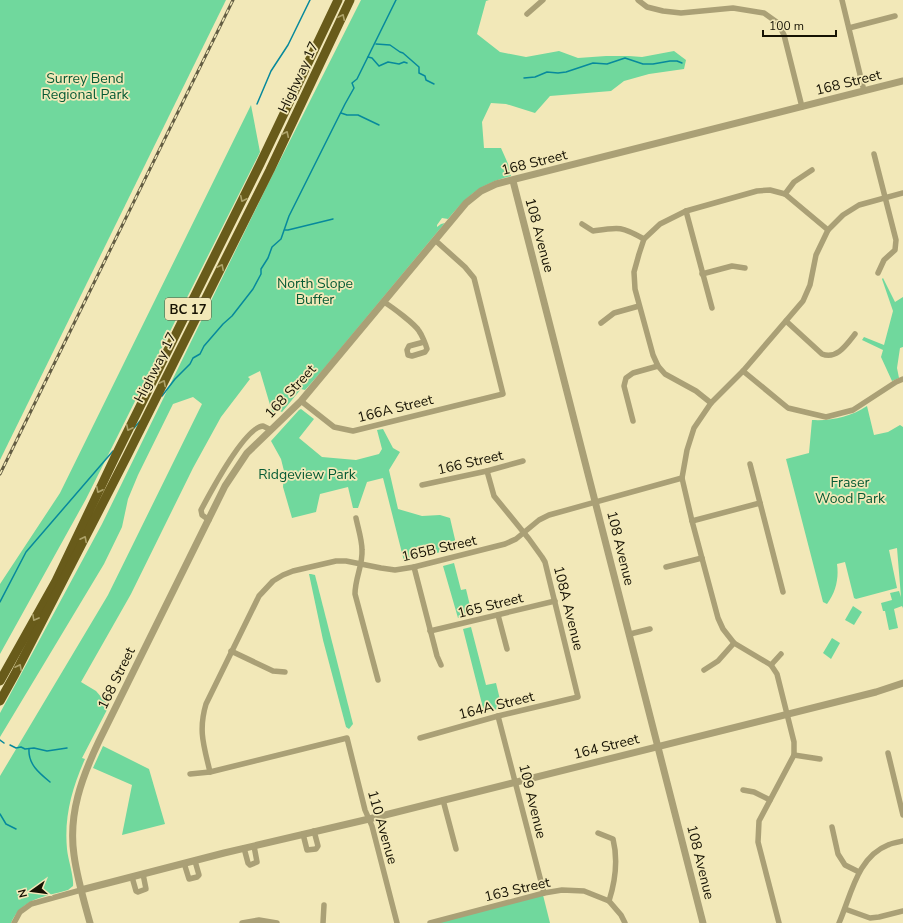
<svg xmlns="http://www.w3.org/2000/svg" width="903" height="923" viewBox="0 0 903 923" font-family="'Nunito Sans',sans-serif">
	<rect width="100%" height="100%" fill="#f2e8b8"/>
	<g fill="#70d89d">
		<path d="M0,0H226L0,460Z"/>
		<path d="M361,0H489L486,1L477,34L500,52L526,57L559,51L578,58L606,56H629L642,57L674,51L686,60L684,69L649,74L624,81L611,91L550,96L535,113L506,104L491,103L482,122L484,148H501L509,166L511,176C480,184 468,195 448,219L442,218L437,225V227L441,224L445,223L444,224L321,372L305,390L301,389L282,412L278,410L273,415L260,371L248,377L250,379L221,417L193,468L131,594L81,682L96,691L109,706L82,758L85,759C72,788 64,817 67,849C68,860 74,876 73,886L68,890C44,897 22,898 11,923H0V776L108,595L202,404L193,397L173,404L138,475L128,499L122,527L104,564L0,737V713L102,524L267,186Z"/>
		<path d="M251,105L260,152L86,499L0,654V584L60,493Z"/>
		<path d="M883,278L895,302L903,297V347L900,348L897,368L899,378L892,381L881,357L883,350L862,340L864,337L884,345L893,311L882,279Z"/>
		<path d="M867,406L874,435L888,432L900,425L903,427V608L902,606L894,609L898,628L889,630L885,611H883L881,603L892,600L890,593L899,591L901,597L897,548L889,550L897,588L856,599L854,598L845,562L837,564C839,578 836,592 827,604L823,602L786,459L809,453L812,420C832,421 850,417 867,406Z"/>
		<path d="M301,409L314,419L299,438L322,457L356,460L379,454L382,449L377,430L383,429L393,448L400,452L389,470L398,509L422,516L440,515L450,518L457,548L404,561L383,478L367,482L358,508H353L348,487L320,494L316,512L292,518L283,487L284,471L281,459L271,441L299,410Z"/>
		<path d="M454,563L461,590L466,589L472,614L458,618L443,566Z"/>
		<path d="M309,574H311L315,575L353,724L349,729L346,727L323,640Z"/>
		<path d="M853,606L862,612L854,625L845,620Z"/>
		<path d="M471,627L486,685L496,683L502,708L484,712L463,629Z"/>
		<path d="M832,638L840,643L831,659L823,653Z"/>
		<path d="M103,746L149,769L165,824L122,835L132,785L93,768Z"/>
		<path d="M543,895L550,923H431Z"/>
	</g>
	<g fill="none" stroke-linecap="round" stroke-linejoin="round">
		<g stroke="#07899c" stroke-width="1.5">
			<path d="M376,44L390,45L400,52L403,53L419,67V73L425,76L426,80L434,84"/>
			<path d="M368,57L372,58L379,66L388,62L399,64L404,62L407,63"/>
			<path d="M524,78L535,77L547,72L558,73L566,72L593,63L607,64L625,58L643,64H653L670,61H677L682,63"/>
			<path d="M257,104L271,71L288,45L310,0"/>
			<path d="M341,113L347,115H358L379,125"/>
			<path d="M285,230H288L333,219"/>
			<path d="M162,396L175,379L190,364L193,358L200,354L204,346L223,324L232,316L253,289L261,274V269L268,258L272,247L281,239L289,216L345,104L354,88L352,83L357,79L396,0"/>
			<path d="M134,428L140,421"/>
			<path d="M0,602L26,552L113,451"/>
			<path d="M0,740L4,743"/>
			<path d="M10,745L16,748L21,747L25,749L34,748L47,751L67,748"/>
			<path d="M29,749C28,764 39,773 50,782"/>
			<path d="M0,814L6,824L16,829"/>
		</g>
		<g stroke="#aaa076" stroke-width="5.5">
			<path d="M638,0L647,7L663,11L681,13L733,8L764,13L778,23L784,35L802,107"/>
			<path d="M842,0L864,91"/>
			<path d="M527,14L543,0"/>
			<path d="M849,28L895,16"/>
			<path d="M874,154L896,240L895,250L884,260L878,273"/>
			<path d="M785,194L794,182L812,170"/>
			<path d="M686,211L712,308"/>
			<path d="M582,224L593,231C619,227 621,226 644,239"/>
			<path d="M702,274L732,266L745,268"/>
			<path d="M384,302C392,307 415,324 419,331C422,335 426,345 427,349L425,352L412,356L408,355L407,350L409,346L424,342"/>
			<path d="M786,321L822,354C837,360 847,344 855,334"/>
			<path d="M601,323L614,313L639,306"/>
			<path d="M743,371L788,408L826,417L853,410L896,382L903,379"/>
			<path d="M301,401L334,427L353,431L503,394L474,278L465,267L436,241"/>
			<path d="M711,403L696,391L665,374L658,366L653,355L635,289L634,272L639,254L644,239L660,224L686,211L757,191L770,190L785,194L828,230"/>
			<path d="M633,421L624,386L626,378L633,373L658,366"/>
			<path d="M750,464L783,592"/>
			<path d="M422,485L487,471L523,461"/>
			<path d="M356,518C358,528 362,540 362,550C363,565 355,578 355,594L378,680"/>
			<path d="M209,520L202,515L201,510C210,493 245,427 263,426L271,430"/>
			<path d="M692,521L760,503"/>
			<path d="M414,567L437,656L441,665"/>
			<path d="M666,567L702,558"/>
			<path d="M498,615L507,649"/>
			<path d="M430,631L555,601"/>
			<path d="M630,634L650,629"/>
			<path d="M231,651L273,671L285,672"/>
			<path d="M771,665L781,654"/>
			<path d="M704,670L718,661L734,643"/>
			<path d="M498,716L544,893"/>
			<path d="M420,738L498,716L578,697L545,562L542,557L529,539L494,496L487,471"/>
			<path d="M888,753L903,815"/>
			<path d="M794,755L820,759"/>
			<path d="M210,772C204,746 198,731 206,704L259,596L273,581L283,575L293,571L336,561H346L381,568L395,570L414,567L505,544L516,539L539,520L549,515L682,478"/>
			<path d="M190,774L210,772L347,738L365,810L372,826L397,923"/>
			<path d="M743,790L754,792L770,800"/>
			<path d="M443,800L456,849"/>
			<path d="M832,827L838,854L845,865L859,872"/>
			<path d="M598,833L613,839C618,859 615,882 609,901L621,915L625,923"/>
			<path d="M303,834L307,850L316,849L318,846L314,831"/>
			<path d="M244,848L248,863L250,865L257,862L254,846"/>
			<path d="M184,863L189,879L197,877L199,875L195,861"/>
			<path d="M132,877L136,891L138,892L146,889L143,874"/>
			<path d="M845,909L870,918L879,917L903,911"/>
			<path d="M14,923L20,912L31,904L81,890"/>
			<path d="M242,923L259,920L277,923"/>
			<path d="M323,923L324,905"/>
			<path d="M430,923L544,893L562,890L584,891L609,901"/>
			<path d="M779,923L758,842L759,821L794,755V742L777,674L771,665L734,643L723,629L718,618L692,521L682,478L687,450L694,428L711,403L743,371L803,301L810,285L816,255L828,230L843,215L859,205L903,193"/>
			<path d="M839,923C851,896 857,857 888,845C892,843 898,842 903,841"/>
		</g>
		<g stroke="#aaa076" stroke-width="7">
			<path d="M513,181L703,923"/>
			<path d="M81,890L224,853L369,819L876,692L903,683"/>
			<path d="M90,923C84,901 77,878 74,855C68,814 82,777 99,741L225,486L247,453L301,401L466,203L481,191L496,184L903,81"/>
		</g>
		<g stroke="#685b1a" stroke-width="9">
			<path d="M0,681L56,581L116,455L260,164L338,0"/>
			<path d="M0,701L15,674L127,456L270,170L350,0"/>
		</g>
		<defs>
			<path id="rail" d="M0,474L233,0"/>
		</defs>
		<use href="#rail" stroke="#635d43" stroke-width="3"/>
		<use href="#rail" stroke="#f2e8b8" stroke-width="1.5" stroke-dasharray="4.5" stroke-linecap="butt"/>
	</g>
	<defs><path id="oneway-chevron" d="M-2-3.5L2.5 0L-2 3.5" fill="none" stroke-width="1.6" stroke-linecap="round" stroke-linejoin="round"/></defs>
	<g stroke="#ada269">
		<use href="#oneway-chevron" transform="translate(342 17) rotate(-65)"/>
		<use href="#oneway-chevron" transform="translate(286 134) rotate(-65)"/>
		<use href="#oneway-chevron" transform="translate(243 199) rotate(116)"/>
		<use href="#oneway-chevron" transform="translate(221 267) rotate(-63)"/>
		<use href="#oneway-chevron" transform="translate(163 383) rotate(-63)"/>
		<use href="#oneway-chevron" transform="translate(129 428) rotate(116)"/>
		<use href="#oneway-chevron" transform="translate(99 490) rotate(116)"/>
		<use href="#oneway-chevron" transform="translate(84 539) rotate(-63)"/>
		<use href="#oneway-chevron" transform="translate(35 618) rotate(119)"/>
		<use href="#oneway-chevron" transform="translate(19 667) rotate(-63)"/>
	</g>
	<g text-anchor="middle" stroke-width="3.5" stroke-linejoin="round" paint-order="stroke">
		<rect fill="#f2e8b8" stroke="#585239" stroke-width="1" x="165" y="298" width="46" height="22" rx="3"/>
		<g font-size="13" font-weight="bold" fill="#161203">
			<text x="188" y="314">BC 17</text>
		</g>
		<g font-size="14" fill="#161203" stroke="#f2e8b8">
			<text transform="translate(298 77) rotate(-65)" y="5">Highway 17</text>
			<text transform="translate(848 82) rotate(-14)" y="5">168 Street</text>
			<text transform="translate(534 162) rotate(-14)" y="5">168 Street</text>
			<text transform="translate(540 235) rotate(75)" y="5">108 Avenue</text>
			<text transform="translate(155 367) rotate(-63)" y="5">Highway 17</text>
			<text transform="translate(290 391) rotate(-47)" y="5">168 Street</text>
			<text transform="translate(395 408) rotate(-14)" y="5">166A Street</text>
			<text transform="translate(470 462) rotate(-13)" y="5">166 Street</text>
			<text transform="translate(439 548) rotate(-13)" y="5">165B Street</text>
			<text transform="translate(621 548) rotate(76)" y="5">108 Avenue</text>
			<text transform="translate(490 605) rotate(-14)" y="5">165 Street</text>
			<text transform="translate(569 608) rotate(76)" y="5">108A Avenue</text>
			<text transform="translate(116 678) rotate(-64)" y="5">168 Street</text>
			<text transform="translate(496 705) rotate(-14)" y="5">164A Street</text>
			<text transform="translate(606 746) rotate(-14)" y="5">164 Street</text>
			<text transform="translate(533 801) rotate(76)" y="5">109 Avenue</text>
			<text transform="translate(383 827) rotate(74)" y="5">110 Avenue</text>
			<text transform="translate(701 862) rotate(76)" y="5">108 Avenue</text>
			<text transform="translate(517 889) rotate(-13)" y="5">163 Street</text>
		</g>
		<g font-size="14" fill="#065b35" stroke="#f2e8b8">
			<text x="85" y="83">Surrey Bend<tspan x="85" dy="16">Regional Park</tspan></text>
			<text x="315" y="288">North Slope<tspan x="315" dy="16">Buffer</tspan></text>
			<text x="307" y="479">Ridgeview Park</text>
			<text x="850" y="487">Fraser<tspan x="850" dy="16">Wood Park</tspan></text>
		</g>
	</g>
	<g transform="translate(32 891) rotate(256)" stroke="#f2e8b8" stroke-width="3" paint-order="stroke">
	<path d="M0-3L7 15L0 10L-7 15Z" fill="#161203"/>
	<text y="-6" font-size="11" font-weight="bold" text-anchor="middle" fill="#161203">N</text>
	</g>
	<path d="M763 30v6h73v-6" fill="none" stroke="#161203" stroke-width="2"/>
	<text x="769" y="30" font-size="12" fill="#161203" stroke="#f2e8b8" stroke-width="3" paint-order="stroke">100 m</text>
</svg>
